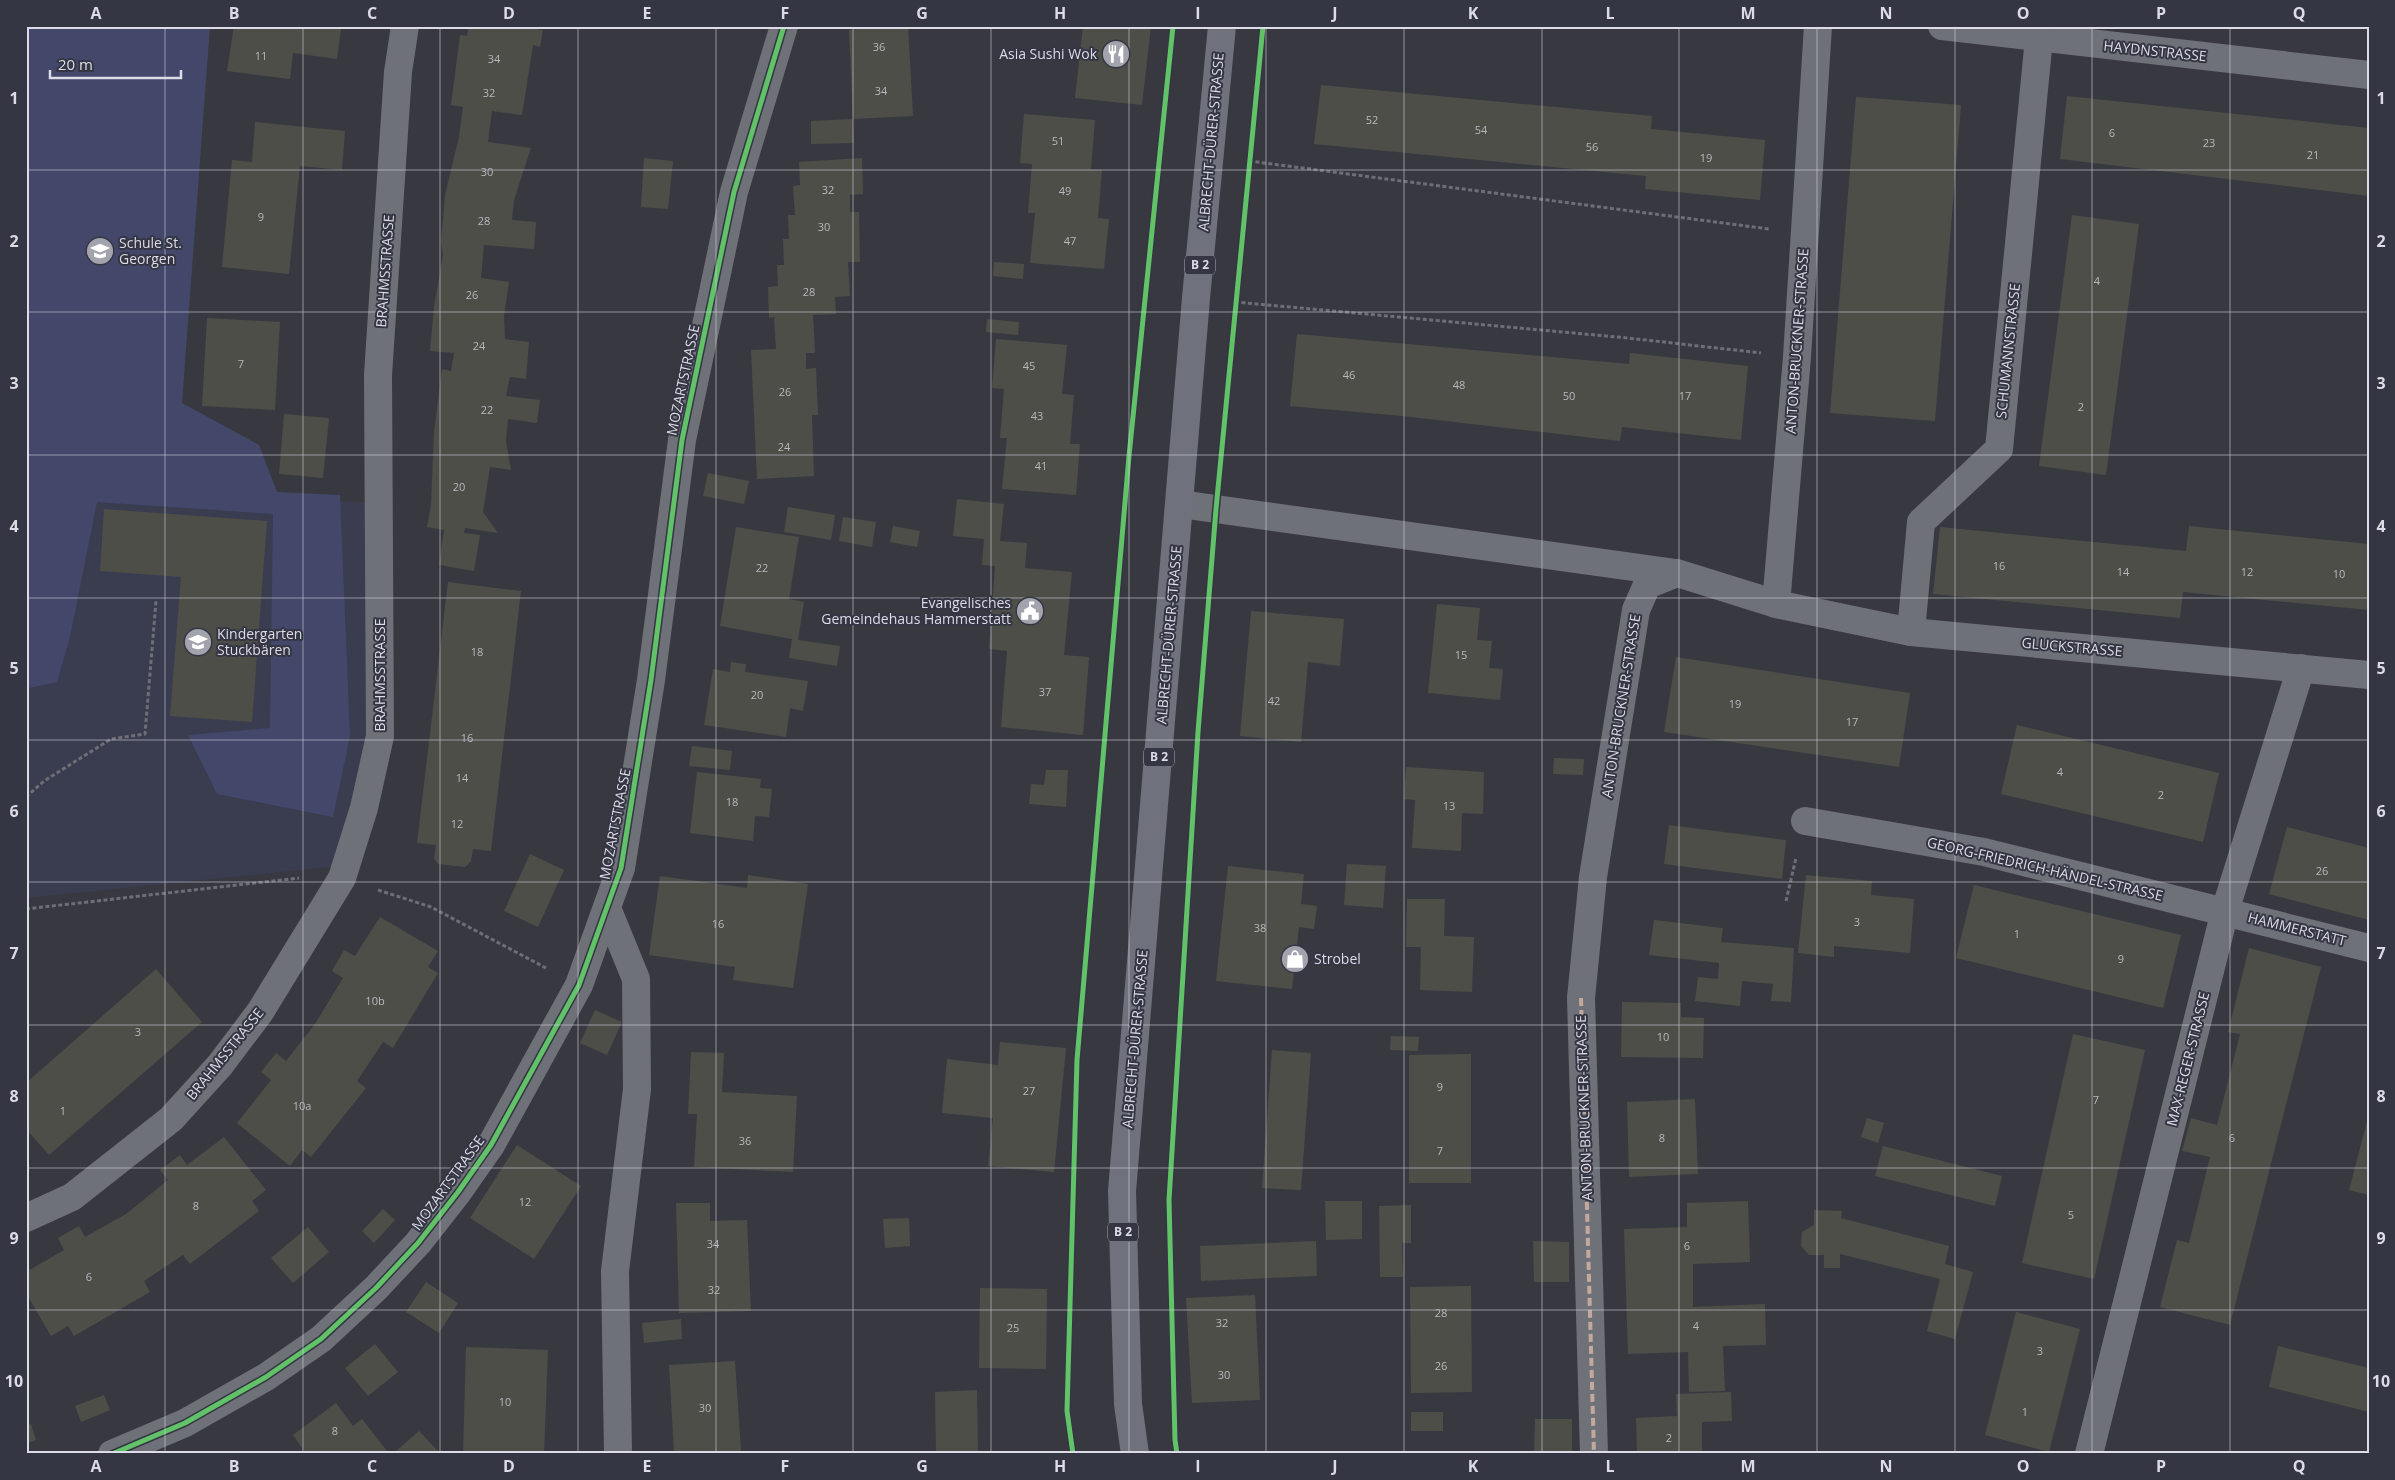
<svg xmlns="http://www.w3.org/2000/svg" width="2395" height="1480" viewBox="0 0 2395 1480" font-family="'Open Sans',sans-serif">
	<rect width="100%" height="100%" fill="#383940"/>
	<path fill="#3a3c50" d="M31,487L370,503L369,739L340,866L26,898V546Z"/>
	<path fill="#43486a" d="M26,26H210L182,403L259,445L277,492L340,495L350,736L333,817L217,794L188,735L270,728L273,514L97,502L70,637L57,682L29,688L26,684Z"/>
	<g fill="#4d4e48">
		<path d="M234,26H319L341,29L337,59L293,53L290,79L227,71Z"/>
		<path d="M469,26H513L543,30L540,47L533,45L522,115L492,111L488,142L531,148L514,200L512,220L536,222L534,249L484,245L481,278L509,282L504,316L505,339L529,342L526,379L510,377L506,396L540,400L537,423L508,419L506,441L511,470L490,467L483,512L498,533L465,528L464,533L480,535L474,571L439,565L444,530L427,527L431,505L434,432L442,369L451,371L454,353L430,351L434,307L443,255L441,242L445,195L459,137L463,107L451,105L460,35L467,36Z"/>
		<path d="M859,26H908L913,116L853,119L854,143L811,144V121L853,119L849,30L859,29Z"/>
		<path d="M1083,26H1151L1142,105L1075,98Z"/>
		<path d="M1321,85L1652,116L1651,129L1765,140L1760,200L1645,189L1646,176L1314,144Z"/>
		<path d="M2067,96L2369,128V196L2060,159Z"/>
		<path d="M1856,97L1961,105L1935,421L1830,413Z"/>
		<path d="M1024,114L1095,120L1091,169L1102,170L1098,218L1109,219L1104,269L1030,263L1035,213H1028L1032,164L1020,163Z"/>
		<path d="M255,122L345,131L342,170L300,166L289,274L222,267L232,160L252,162Z"/>
		<path d="M644,158L673,161L668,209L641,207Z"/>
		<path d="M862,158L863,194L850,195V212H859L860,262H848L850,296L835,297L836,314L813,315L815,353H806V369L816,368L818,415H812L814,476L757,479L751,350L776,349L774,317L769,318L768,287L778,286L777,265H784L783,239H789L788,215H795L793,186L800,185L799,162Z"/>
		<path d="M2072,215L2139,224L2106,475L2039,466Z"/>
		<path d="M994,262L1024,264L1023,279L993,276Z"/>
		<path d="M207,318L280,322L275,410L202,406Z"/>
		<path d="M987,319L1019,322L1018,335L986,332Z"/>
		<path d="M1297,334L1629,364L1630,353L1748,366L1741,440L1622,427L1620,441L1402,416L1290,406Z"/>
		<path d="M996,339L1067,345L1062,394L1074,395L1070,444H1080L1076,495L1002,489L1007,438H1000L1004,389L992,388Z"/>
		<path d="M284,414L329,418L323,478L279,474Z"/>
		<path d="M708,473L749,481L744,504L703,496Z"/>
		<path d="M957,499L1004,504L1000,541L1027,543L1025,568L1072,572L1064,655L1089,657L1083,735L1001,727L1007,651L989,649L995,566L982,565L984,539L953,536Z"/>
		<path d="M788,507L835,515L831,540L784,532Z"/>
		<path d="M104,509L267,521L252,722L170,716L181,577L100,571Z"/>
		<path d="M843,517L876,522L872,547L839,541Z"/>
		<path d="M893,526L920,531L917,547L890,542Z"/>
		<path d="M2189,526L2369,544V610L2183,592L2180,618L1933,594L1940,527L2186,551Z"/>
		<path d="M736,527L799,537L789,599L804,602L798,640L840,646L837,666L789,658L792,639L720,626Z"/>
		<path d="M448,582L521,591L491,851L473,849L471,861L465,867L438,864L434,858L436,845L417,843Z"/>
		<path d="M1437,604L1480,608L1477,640L1492,641L1489,668L1503,669L1500,700L1428,693Z"/>
		<path d="M1251,611L1344,619L1340,666L1308,662L1301,742L1240,736Z"/>
		<path d="M1676,657L1910,693L1899,767L1664,732Z"/>
		<path d="M731,662L746,664L745,672L808,681L803,711L790,708L786,737L704,725L713,669L730,672Z"/>
		<path d="M2017,725L2219,773L2203,842L2001,794Z"/>
		<path d="M692,746L732,751L730,770L689,766Z"/>
		<path d="M1554,758L1584,759L1583,775L1553,774Z"/>
		<path d="M1406,767L1484,772L1483,814L1462,813L1461,851L1412,848L1415,800L1404,799Z"/>
		<path d="M1046,770H1068L1066,807L1029,804L1031,784L1044,785Z"/>
		<path d="M697,772L761,779L760,788L772,789L769,817L755,816L753,841L690,833Z"/>
		<path d="M1669,825L1786,840L1782,879L1664,864Z"/>
		<path d="M2287,827L2369,848V920L2269,894Z"/>
		<path d="M530,854L564,870L538,927L504,911Z"/>
		<path d="M1347,864L1386,866L1383,908L1344,905Z"/>
		<path d="M1228,866L1304,874L1301,904L1317,906L1314,929L1299,927L1292,989L1216,981Z"/>
		<path d="M748,875L808,884L793,988L733,980L735,967L649,955L660,876L747,888Z"/>
		<path d="M1806,875L1872,881L1871,895L1914,899L1910,953L1834,946V957L1798,953Z"/>
		<path d="M1974,885L2181,935L2163,1008L1956,958Z"/>
		<path d="M1407,899H1445L1444,936L1474,937L1472,992L1420,990L1421,947H1406Z"/>
		<path d="M380,917L438,951L428,967L438,973L393,1048L383,1042L357,1081L366,1088L311,1157L302,1150L290,1166L237,1123L271,1080L261,1072L276,1053L286,1061L315,1024L343,978L332,971L344,950L355,956Z"/>
		<path d="M1654,920L1723,928L1721,942L1794,948L1791,1002L1771,1001L1773,984L1742,981L1740,1006L1695,1001L1698,977L1718,979L1719,963L1649,955Z"/>
		<path d="M2249,948L2321,967L2230,1325L2160,1307L2177,1240L2189,1243L2210,1157L2182,1151L2191,1118L2217,1125L2240,1034L2228,1032Z"/>
		<path d="M156,969L202,1022L49,1155L26,1129V1083Z"/>
		<path d="M1622,1002L1681,1003V1017L1704,1018L1703,1058L1621,1057Z"/>
		<path d="M595,1010L622,1022L607,1055L580,1043Z"/>
		<path d="M2073,1034L2145,1050L2094,1279L2022,1263Z"/>
		<path d="M1391,1036L1419,1037L1418,1051L1390,1050Z"/>
		<path d="M1000,1042L1066,1048L1054,1172L988,1166L993,1118L942,1113L947,1059L998,1065Z"/>
		<path d="M1272,1050L1311,1053L1301,1190L1262,1188Z"/>
		<path d="M691,1052L724,1053L722,1092L797,1096L793,1172L694,1167L697,1114H688Z"/>
		<path d="M1471,1054V1183H1409V1055Z"/>
		<path d="M1695,1099L1698,1174L1629,1177L1627,1102Z"/>
		<path d="M2369,1114V1195L2349,1190Z"/>
		<path d="M1867,1118L1884,1123L1878,1143L1861,1137Z"/>
		<path d="M224,1137L266,1190L252,1201L259,1211L190,1264L183,1255L144,1281L150,1292L74,1336L68,1326L51,1336L26,1293V1272L64,1250L58,1238L79,1226L85,1237L126,1214L168,1180L160,1170L180,1155L187,1165Z"/>
		<path d="M517,1145L581,1186L534,1259L470,1218Z"/>
		<path d="M1883,1146L2002,1176L1995,1206L1875,1176Z"/>
		<path d="M1325,1201H1362V1239L1326,1240Z"/>
		<path d="M1748,1201L1750,1262L1693,1264V1307L1765,1304L1766,1345L1723,1346L1725,1391L1689,1392L1688,1352L1628,1354L1624,1229L1687,1227V1203Z"/>
		<path d="M676,1203H710V1221L747,1220L751,1311L679,1313Z"/>
		<path d="M1411,1205V1243H1402L1403,1277H1380L1379,1206Z"/>
		<path d="M383,1209L395,1220L374,1243L362,1231Z"/>
		<path d="M1814,1210L1842,1211L1841,1218L1949,1246L1945,1264L1973,1272L1955,1339L1927,1331L1940,1279L1840,1254V1268H1824V1255H1809L1801,1246L1802,1232L1814,1225Z"/>
		<path d="M909,1218L910,1246L885,1248L883,1219Z"/>
		<path d="M308,1227L329,1252L293,1283L271,1258Z"/>
		<path d="M1316,1241L1317,1276L1201,1281L1200,1246Z"/>
		<path d="M1533,1241L1569,1242V1282H1534Z"/>
		<path d="M426,1282L458,1303L439,1333L406,1312Z"/>
		<path d="M1471,1286L1472,1392L1411,1393L1410,1287Z"/>
		<path d="M980,1288L1047,1289L1046,1369L979,1368Z"/>
		<path d="M1255,1295L1260,1400L1192,1403L1186,1298Z"/>
		<path d="M2016,1312L2080,1329L2049,1452L1985,1435Z"/>
		<path d="M681,1319L682,1339L644,1343L642,1323Z"/>
		<path d="M375,1344L398,1372L368,1396L345,1368Z"/>
		<path d="M2278,1346L2369,1368V1412L2269,1387Z"/>
		<path d="M466,1347L548,1350L544,1454H463Z"/>
		<path d="M735,1361L741,1451L674,1454L669,1365Z"/>
		<path d="M977,1390L978,1454H936L935,1392Z"/>
		<path d="M1731,1392L1732,1421L1702,1422V1454H1637L1636,1418L1677,1416L1676,1394Z"/>
		<path d="M104,1395L110,1410L81,1422L75,1406Z"/>
		<path d="M336,1403L353,1426L362,1419L387,1451L383,1454H306L293,1435Z"/>
		<rect x="1411" y="1412" width="32" height="19"/>
		<path d="M1535,1419H1572V1454H1534Z"/>
		<path d="M31,1424L36,1440L26,1444V1426Z"/>
		<path d="M419,1431L441,1454H397L395,1452Z"/>
	</g>
	<g fill="none" stroke-linecap="round" stroke-linejoin="round">
		<g stroke="#6e6f76" stroke-width="3" stroke-dasharray="4 2.5" stroke-linecap="butt">
			<path d="M1249,161L1769,229"/>
			<path d="M1235,302L1628,338L1761,353"/>
			<path d="M26,797L44,781L111,739L145,734L156,601"/>
			<path d="M378,890L431,907L546,968"/>
			<path d="M1786,901L1796,858"/>
			<path d="M26,909L299,878"/>
		</g>
		<g stroke="#6f7178" stroke-width="28">
			<path d="M1942,26L2369,75"/>
			<path d="M1180,504L1676,573"/>
			<path d="M1776,604L1797,357L1818,26"/>
			<path d="M1911,632L1921,522L1999,449L2039,38"/>
			<path d="M1805,821L1984,852L2369,948"/>
			<path d="M607,908L636,979L637,1089L615,1271L618,1454"/>
			<path d="M26,1218L72,1197L171,1119L220,1065L260,1012L342,878L364,808L380,736L378,375L398,72L405,26"/>
			<path d="M112,1454L185,1423L266,1377L321,1339L376,1288L418,1243L458,1192L491,1145L579,985L621,868L651,680L682,440L734,192L784,26"/>
			<path d="M1594,1454L1581,998L1593,877L1636,610L1647,585L1677,573L1776,604L1911,632L2369,675"/>
			<path d="M2089,1454L2225,911L2301,668"/>
		</g>
		<path stroke="#6f717c" stroke-width="28" d="M1135,1454L1128,1404L1122,1191L1196,298L1222,26"/>
		<path stroke="#c3a89e" stroke-width="4" stroke-dasharray="8 4" stroke-linecap="butt" d="M1581,998L1594,1454"/>
		<defs>
			<g id="cycleway">
				<path d="M112,1454L185,1423L266,1377L321,1339L376,1288L418,1243L458,1192L491,1145L579,985L621,868L651,680L682,440L734,192L784,26"/>
				<path d="M1073,1454L1067,1411L1077,1060L1129,456L1173,26"/>
				<path d="M1177,1454L1175,1440L1169,1200L1198,732L1216,509L1263,26"/>
			</g>
		</defs>
		<use href="#cycleway" stroke="#343644" stroke-width="8"/>
		<use href="#cycleway" stroke="#61c268" stroke-width="5"/>
	</g>
	<path fill="none" stroke="#dbdce6" stroke-width="1" stroke-opacity="0.55" d="M165,26V1454M303,26V1454M440,26V1454M578,26V1454M716,26V1454M853,26V1454M991,26V1454M1129,26V1454M1266,26V1454M1404,26V1454M1542,26V1454M1679,26V1454M1817,26V1454M1955,26V1454M2092,26V1454M2230,26V1454M26,170H2369M26,312H2369M26,455H2369M26,598H2369M26,740H2369M26,882H2369M26,1025H2369M26,1168H2369M26,1310H2369"/>
	<defs>
		<symbol id="restaurant-disc" viewBox="-11 -11 22 22"><circle r="9.5" fill="#a2a3ac" stroke="#343644"/><path d="M-5-6h1v4h1v-4h1v4h1v-4h1v5L-1.5 .5V6h-2V.5L-5-1ZM5-6V6H3V1.5H1.5Q1.5-4 5-6Z" fill="#fff"/></symbol>
		<symbol id="school-disc" viewBox="-11 -11 22 22"><circle r="9.5" fill="#a2a3ac" stroke="#343644"/><path d="M0-5L7-2L0 1L-7-2ZM-4 1L0 2.5L4 1V4Q0 6-4 4Z" fill="#fff"/></symbol>
		<symbol id="civic-disc" viewBox="-11 -11 22 22"><circle r="9.5" fill="#a2a3ac" stroke="#343644"/><path d="M-.6-6.5H3V-4.5H.6V-3L4-1V1h2V6H-6V1h2V-1L-.6-3ZM-1.2 2.5V6h2.4V2.5Z" fill="#fff"/></symbol>
		<symbol id="shop-disc" viewBox="-11 -11 22 22"><circle r="9.5" fill="#a2a3ac" stroke="#343644"/><path d="M-5-2.5h2.3a2.7 3.5 0 0 1 5.4 0H5L5.5 6h-11ZM-1.5-2.5h3a1.5 2.3 0 0 0-3 0Z" fill="#fff"/></symbol>
	</defs>
	<g fill-rule="evenodd">
		<use href="#restaurant-disc" x="1100" y="38" width="32" height="32"/>
		<use href="#school-disc" x="84" y="235" width="32" height="32"/>
		<use href="#civic-disc" x="1014" y="595" width="32" height="32"/>
		<use href="#school-disc" x="182" y="626" width="32" height="32"/>
		<use href="#shop-disc" x="1279" y="943" width="32" height="32"/>
	</g>
	<g text-anchor="middle" stroke-width="4" stroke-linejoin="round" paint-order="stroke">
		<g font-size="11" fill="#b8b8be">
			<text x="879" y="51">36</text>
			<text x="261" y="60">11</text>
			<text x="494" y="63">34</text>
			<text x="881" y="95">34</text>
			<text x="489" y="97">32</text>
			<text x="1372" y="124">52</text>
			<text x="1481" y="134">54</text>
			<text x="2112" y="137">6</text>
			<text x="1058" y="145">51</text>
			<text x="2209" y="147">23</text>
			<text x="1592" y="151">56</text>
			<text x="2313" y="159">21</text>
			<text x="1706" y="162">19</text>
			<text x="487" y="176">30</text>
			<text x="828" y="194">32</text>
			<text x="1065" y="195">49</text>
			<text x="261" y="221">9</text>
			<text x="484" y="225">28</text>
			<text x="824" y="231">30</text>
			<text x="1070" y="245">47</text>
			<text x="2097" y="285">4</text>
			<text x="809" y="296">28</text>
			<text x="472" y="299">26</text>
			<text x="479" y="350">24</text>
			<text x="241" y="368">7</text>
			<text x="1029" y="370">45</text>
			<text x="1349" y="379">46</text>
			<text x="1459" y="389">48</text>
			<text x="785" y="396">26</text>
			<text x="1569" y="400">50</text>
			<text x="1685" y="400">17</text>
			<text x="2081" y="411">2</text>
			<text x="487" y="414">22</text>
			<text x="1037" y="420">43</text>
			<text x="784" y="451">24</text>
			<text x="1041" y="470">41</text>
			<text x="459" y="491">20</text>
			<text x="1999" y="570">16</text>
			<text x="762" y="572">22</text>
			<text x="2123" y="576">14</text>
			<text x="2247" y="576">12</text>
			<text x="2339" y="578">10</text>
			<text x="477" y="656">18</text>
			<text x="1461" y="659">15</text>
			<text x="1045" y="696">37</text>
			<text x="757" y="699">20</text>
			<text x="1274" y="705">42</text>
			<text x="1735" y="708">19</text>
			<text x="1852" y="726">17</text>
			<text x="467" y="742">16</text>
			<text x="2060" y="776">4</text>
			<text x="462" y="782">14</text>
			<text x="2161" y="799">2</text>
			<text x="732" y="806">18</text>
			<text x="1449" y="810">13</text>
			<text x="457" y="828">12</text>
			<text x="2322" y="875">26</text>
			<text x="1857" y="926">3</text>
			<text x="718" y="928">16</text>
			<text x="1260" y="932">38</text>
			<text x="2017" y="938">1</text>
			<text x="2121" y="963">9</text>
			<text x="375" y="1005">10b</text>
			<text x="138" y="1036">3</text>
			<text x="1663" y="1041">10</text>
			<text x="1440" y="1091">9</text>
			<text x="1029" y="1095">27</text>
			<text x="2096" y="1104">7</text>
			<text x="302" y="1110">10a</text>
			<text x="63" y="1115">1</text>
			<text x="1662" y="1142">8</text>
			<text x="2232" y="1142">6</text>
			<text x="745" y="1145">36</text>
			<text x="1440" y="1155">7</text>
			<text x="525" y="1206">12</text>
			<text x="196" y="1210">8</text>
			<text x="2071" y="1219">5</text>
			<text x="713" y="1248">34</text>
			<text x="1687" y="1250">6</text>
			<text x="89" y="1281">6</text>
			<text x="714" y="1294">32</text>
			<text x="1441" y="1317">28</text>
			<text x="1222" y="1327">32</text>
			<text x="1696" y="1330">4</text>
			<text x="1013" y="1332">25</text>
			<text x="2040" y="1355">3</text>
			<text x="1441" y="1370">26</text>
			<text x="1224" y="1379">30</text>
			<text x="505" y="1406">10</text>
			<text x="705" y="1412">30</text>
			<text x="2025" y="1416">1</text>
			<text x="335" y="1435">8</text>
			<text x="1669" y="1442">2</text>
		</g>
		<g fill="#343644" stroke="#a9aab5" stroke-width="1">
			<rect x="1185" y="255.5" width="30" height="19" rx="4"/>
			<rect x="1144" y="747.5" width="30" height="19" rx="4"/>
			<rect x="1108" y="1222.5" width="30" height="19" rx="4"/>
		</g>
		<g font-size="12" font-weight="bold" fill="#dbdce6">
			<text x="1200" y="269">B 2</text>
			<text x="1159" y="761">B 2</text>
			<text x="1123" y="1236">B 2</text>
		</g>
		<g font-size="14" fill="#dbdce6" stroke="#343644">
			<text transform="translate(2155 51) rotate(6)" y="5">HAYDNSTRASSE</text>
			<text transform="translate(1211 142) rotate(-85)" y="5">ALBRECHT-DÜRER-STRASSE</text>
			<text transform="translate(385 271) rotate(-86)" y="5">BRAHMSSTRASSE</text>
			<text transform="translate(1797 341) rotate(-86)" y="5">ANTON-BRUCKNER-STRASSE</text>
			<text transform="translate(2008 351) rotate(-84)" y="5">SCHUMANNSTRASSE</text>
			<text transform="translate(683 380) rotate(-78)" y="5">MOZARTSTRASSE</text>
			<text transform="translate(1169 635) rotate(-85)" y="5">ALBRECHT-DÜRER-STRASSE</text>
			<text transform="translate(2072 647) rotate(5)" y="5">GLUCKSTRASSE</text>
			<text transform="translate(380 675) rotate(-90)" y="5">BRAHMSSTRASSE</text>
			<text transform="translate(1621 706) rotate(-81)" y="5">ANTON-BRUCKNER-STRASSE</text>
			<text transform="translate(615 824) rotate(-79)" y="5">MOZARTSTRASSE</text>
			<text transform="translate(2045 869) rotate(13)" y="5">GEORG-FRIEDRICH-HÄNDEL-STRASSE</text>
			<text transform="translate(2297 929) rotate(14)" y="5">HAMMERSTATT</text>
			<text transform="translate(1135 1039) rotate(-85)" y="5">ALBRECHT-DÜRER-STRASSE</text>
			<text transform="translate(225 1054) rotate(-51)" y="5">BRAHMSSTRASSE</text>
			<text transform="translate(2188 1059) rotate(-76)" y="5">MAX-REGER-STRASSE</text>
			<text transform="translate(1584 1108) rotate(-92)" y="5">ANTON-BRUCKNER-STRASSE</text>
			<text transform="translate(448 1183) rotate(-54)" y="5">MOZARTSTRASSE</text>
		</g>
		<g font-size="14" fill="#dbdce6" stroke="#343644" text-anchor="start">
			<text x="1097" y="59" text-anchor="end">Asia Sushi Wok</text>
			<text x="119" y="248">Schule St.<tspan x="119" dy="16">Georgen</tspan></text>
			<text x="1011" y="608" text-anchor="end">Evangelisches<tspan x="1011" dy="16">Gemeindehaus Hammerstatt</tspan></text>
			<text x="217" y="639">Kindergarten<tspan x="217" dy="16">Stuckbären</tspan></text>
			<text x="1314" y="964">Strobel</text>
		</g>
	</g>
	<rect width="2395" height="1480" fill="none" stroke="#343644" stroke-width="55"/>
	<path d="M50 70v8h131v-8" fill="none" stroke="#dbdce6" stroke-width="2.5"/>
	<text x="58" y="70" font-size="15" fill="#dbdce6" stroke="#343644" stroke-width="4" paint-order="stroke">20 m</text>
	<rect x="28" y="28" width="2340" height="1424" fill="none" stroke="#dbdce6" stroke-width="2"/>
	<g font-size="16" text-anchor="middle" font-weight="bold" fill="#dbdce6">
		<text x="96" y="19">A</text>
		<text x="234" y="19">B</text>
		<text x="372" y="19">C</text>
		<text x="509" y="19">D</text>
		<text x="647" y="19">E</text>
		<text x="785" y="19">F</text>
		<text x="922" y="19">G</text>
		<text x="1060" y="19">H</text>
		<text x="1198" y="19">I</text>
		<text x="1335" y="19">J</text>
		<text x="1473" y="19">K</text>
		<text x="1610" y="19">L</text>
		<text x="1748" y="19">M</text>
		<text x="1886" y="19">N</text>
		<text x="2023" y="19">O</text>
		<text x="2161" y="19">P</text>
		<text x="2299" y="19">Q</text>
		<text x="14" y="104">1</text>
		<text x="2381" y="104">1</text>
		<text x="14" y="247">2</text>
		<text x="2381" y="247">2</text>
		<text x="14" y="389">3</text>
		<text x="2381" y="389">3</text>
		<text x="14" y="532">4</text>
		<text x="2381" y="532">4</text>
		<text x="14" y="674">5</text>
		<text x="2381" y="674">5</text>
		<text x="14" y="817">6</text>
		<text x="2381" y="817">6</text>
		<text x="14" y="959">7</text>
		<text x="2381" y="959">7</text>
		<text x="14" y="1102">8</text>
		<text x="2381" y="1102">8</text>
		<text x="14" y="1244">9</text>
		<text x="2381" y="1244">9</text>
		<text x="14" y="1387">10</text>
		<text x="2381" y="1387">10</text>
		<text x="96" y="1472">A</text>
		<text x="234" y="1472">B</text>
		<text x="372" y="1472">C</text>
		<text x="509" y="1472">D</text>
		<text x="647" y="1472">E</text>
		<text x="785" y="1472">F</text>
		<text x="922" y="1472">G</text>
		<text x="1060" y="1472">H</text>
		<text x="1198" y="1472">I</text>
		<text x="1335" y="1472">J</text>
		<text x="1473" y="1472">K</text>
		<text x="1610" y="1472">L</text>
		<text x="1748" y="1472">M</text>
		<text x="1886" y="1472">N</text>
		<text x="2023" y="1472">O</text>
		<text x="2161" y="1472">P</text>
		<text x="2299" y="1472">Q</text>
	</g>
</svg>
